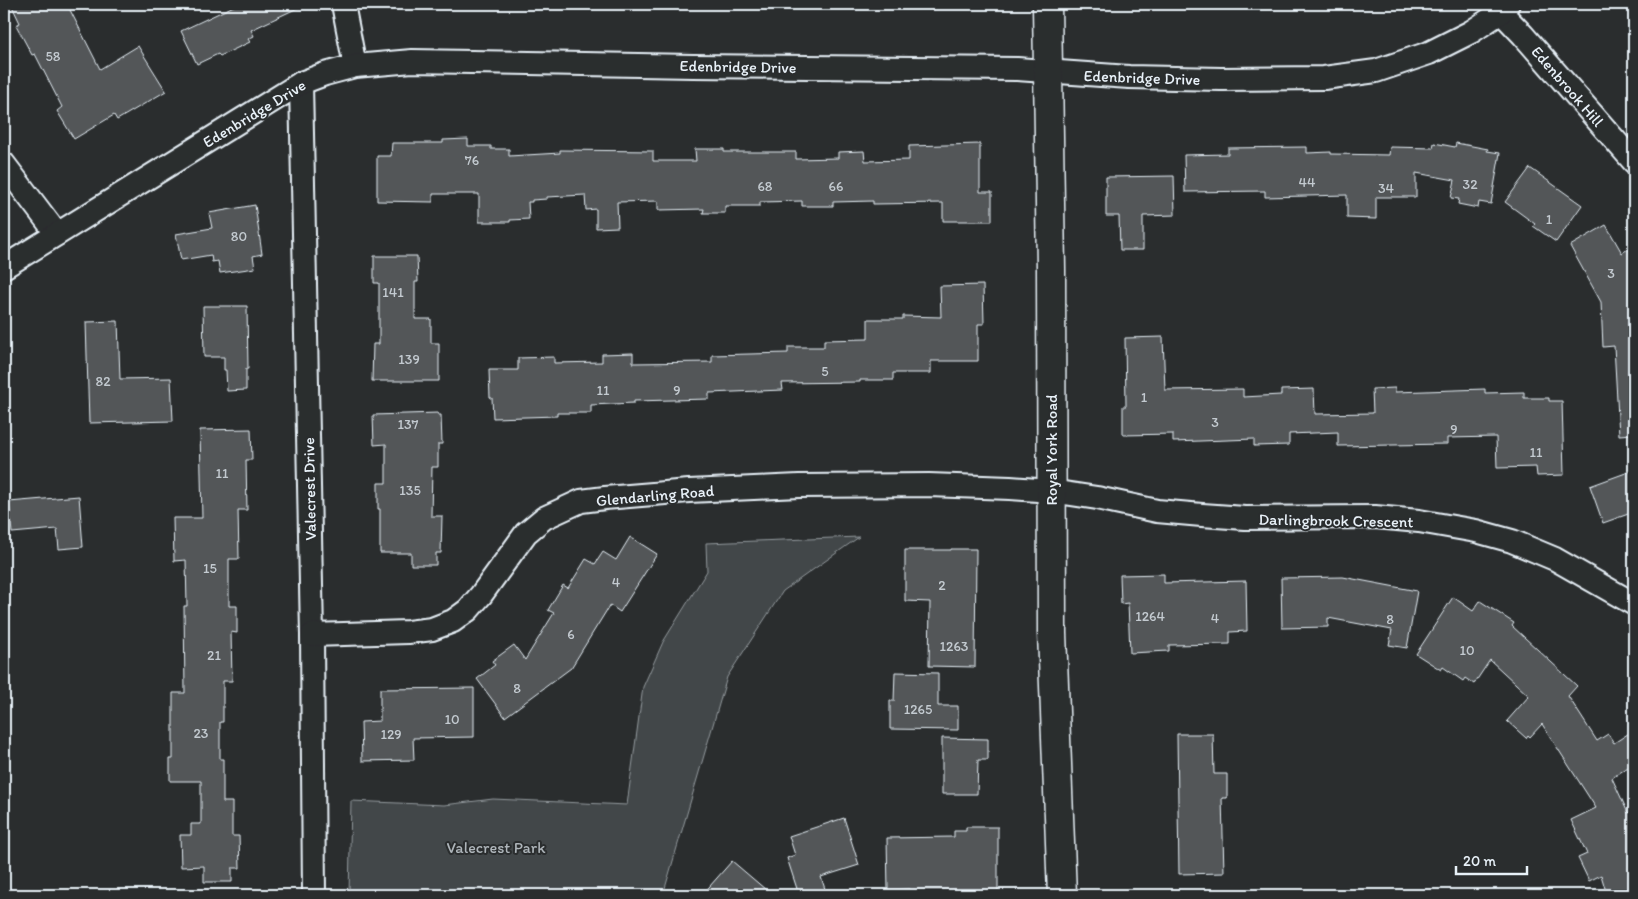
<svg xmlns="http://www.w3.org/2000/svg" width="1638" height="899" viewBox="0 0 1638 899" font-family="Itim,sans-serif">
	<rect width="100%" height="100%" fill="#2a2d2e"/>
	<filter id="ink" filterUnits="userSpaceOnUse"><feTurbulence type="fractalNoise" baseFrequency=".02" numOctaves="2"/><feDisplacementMap in="SourceGraphic" scale="10" xChannelSelector="R" yChannelSelector="G"/><feConvolveMatrix kernelMatrix="1 2 1 2 8 2 1 2 1" color-interpolation-filters="sRGB"/></filter>
	<g filter="url(#ink)">
		<path fill="#424648" stroke="#959ca0" d="M859,537L783,591L727,677L663,895H349L351,801L444,805L493,799L627,805L643,687L663,642L707,571L706,543Z"/>
		<g fill="#535759" stroke="#e8f1f8">
			<path d="M11,4H67L100,69L138,46L166,91L117,120L114,115L74,139L57,111L62,107L35,54L32,55L16,25L20,23Z"/>
			<path d="M238,4H306L251,30L254,36L248,39L250,42L220,56L218,54L197,64L181,31Z"/>
			<path d="M468,139V146H491V149H509V156L560,153V150L653,151V161H696L695,149H724V152H796V159L838,158V152L864,151L865,161L909,160V146L980,144V192H992V221H943V203L873,204V201L833,202V206H802V201L760,202V206H725V213H703L704,209L658,210V201L617,202L618,227L596,228V209L586,210L585,195L547,197V199L532,200V202H528L529,219L510,220V222H479V194H433V202L377,201V156H391L392,143H443V140Z"/>
			<path d="M1434,143L1455,147L1456,143L1488,149L1487,151L1500,153L1491,204L1479,202L1478,208L1458,204L1459,199L1451,198L1455,180L1416,173V197H1376V219L1347,218V195L1265,197V191L1185,192L1184,155L1228,154V148L1307,147V153L1331,152V154L1389,155L1390,147L1433,148Z"/>
			<path d="M1530,168L1582,205L1556,242L1533,226L1535,224L1505,202Z"/>
			<path d="M1174,176L1175,215L1143,216V250H1120L1119,216H1106V177Z"/>
			<path d="M255,205L262,254L253,256L255,268L220,273L218,261L212,262L211,255L181,260L176,234L212,228L209,213Z"/>
			<path d="M1606,225L1622,253L1628,249L1634,260V434L1619,435L1614,346L1603,347L1601,302L1570,246Z"/>
			<path d="M374,256H417L418,282H415V319H431V343H439V381H372L373,344H379V283H374Z"/>
			<path d="M983,285L984,324H978V361H931V373H893V380H860V382L782,383L783,390L709,393V399L634,401V403L591,405V413H557V416L493,418L492,398H490L489,370H518V358L554,357V363L602,362V354L633,353V363L712,362V355L788,353V347H824V340L868,339V319H903V316L941,317L940,286Z"/>
			<path d="M203,306H247L248,369H246V390L227,391L226,370H224V357H204Z"/>
			<path d="M118,321L120,379L171,378L173,421L89,423L86,322Z"/>
			<path d="M1163,337L1165,390L1243,389V397L1281,395V390L1314,389L1315,414L1373,413L1372,389L1395,388V392L1485,389V393L1524,392V398H1549V401H1562L1564,475L1537,476L1536,467L1497,468L1496,437L1447,438V444L1338,446V432L1289,434V445L1254,446V439L1173,442V434L1123,435V406H1126L1125,338Z"/>
			<path d="M438,413V415H441L442,444H438V467H432L431,516H442L441,553H436V565H411V553H380V509H378V483H386V444L374,445L373,415Z"/>
			<path d="M251,429L252,460H246L247,510H238L239,559H229V606H237V633L231,632L232,681H223V722H220V759H223V802H232V836H239L240,868H232V882H204V866L181,867L180,835H191V824H201V781H170V759H173V693H185L184,606H187L186,560L174,561L173,518H202L200,430Z"/>
			<path d="M1634,470V512L1603,523L1590,486Z"/>
			<path d="M79,496L83,547L59,549L57,529L12,533L9,502Z"/>
			<path d="M630,537L657,554L620,612L610,605L571,668L505,717L477,679L495,665L492,661L514,645L525,660L554,613L548,610L563,585L568,588L586,559L595,564L603,552L616,560Z"/>
			<path d="M951,549H976L975,667L929,666L930,602L905,601V550H951Z"/>
			<path d="M1164,574V583L1246,581L1247,631L1230,632V644L1169,645V651L1130,653L1128,603L1121,604L1120,575Z"/>
			<path d="M1343,577L1417,591L1407,648L1389,645L1392,630L1328,618V627L1282,628L1281,578Z"/>
			<path d="M1453,597L1473,611L1480,601L1514,623L1512,626L1577,686L1568,696L1597,741L1608,734L1614,743L1634,730V763L1612,778L1628,813L1634,810V895H1607L1601,875L1589,881L1578,858L1587,854L1571,820L1596,808L1542,724L1530,737L1528,735L1526,738L1507,721L1529,696L1490,660L1474,684L1465,678L1463,681L1443,667L1441,670L1416,654Z"/>
			<path d="M895,672L938,673V706H958V730L890,729V701H894Z"/>
			<path d="M474,688V737L413,738L414,760L362,761L361,722L380,721V689Z"/>
			<path d="M1177,734H1213L1214,774H1227V798H1222L1224,873L1179,874Z"/>
			<path d="M942,738L988,739V760H978L977,794H942Z"/>
			<path d="M844,818L859,865L821,877L827,895H799L787,858L795,855L789,836Z"/>
			<path d="M966,827H998V891H973V895H910L909,889L888,890L887,838L954,837V831H966Z"/>
			<path d="M732,861L772,895H702Z"/>
		</g>
		<g fill="none" stroke-linecap="round" stroke-linejoin="round">
			<defs>
				<g id="street">
					<path d="M343,4L355,66"/>
					<path d="M1501,12L1523,35L1634,162"/>
					<path d="M301,83L312,635L314,895"/>
					<path d="M4,164L57,234"/>
					<path d="M4,267L301,83L325,74L355,66L412,61L693,66L1017,69L1129,77L1221,79L1324,78L1376,71L1429,53L1471,32L1501,12L1508,4"/>
					<path d="M312,635L408,632L432,629L453,621L468,610L481,595L526,533L544,518L581,501L605,498L689,491L799,486L929,485L1010,488L1051,491L1097,498L1157,511L1202,515L1245,518L1375,517L1419,521L1476,531L1512,541L1555,559L1634,604"/>
				</g>
				<path id="secondary" d="M1047,4L1051,269L1052,633L1062,895"/>
			</defs>
			<use href="#street" stroke="#e8f1f8" stroke-width="26"/>
			<use href="#secondary" stroke="#e8f1f8" stroke-width="31"/>
			<use href="#street" stroke="#2a2d2e" stroke-width="22"/>
			<use href="#secondary" stroke="#2a2d2e" stroke-width="28"/>
		</g>
	</g>
	<g text-anchor="middle" stroke-width="4" stroke-linejoin="round" paint-order="stroke">
		<g font-size="14" fill="#c3cad0">
			<text x="53" y="61">58</text>
			<text x="472" y="165">76</text>
			<text x="1307" y="187">44</text>
			<text x="1470" y="189">32</text>
			<text x="765" y="191">68</text>
			<text x="836" y="191">66</text>
			<text x="1386" y="193">34</text>
			<text x="1549" y="224">1</text>
			<text x="239" y="241">80</text>
			<text x="1611" y="278">3</text>
			<text x="393" y="297">141</text>
			<text x="409" y="364">139</text>
			<text x="825" y="376">5</text>
			<text x="103" y="386">82</text>
			<text x="603" y="395">11</text>
			<text x="677" y="395">9</text>
			<text x="1144" y="402">1</text>
			<text x="1215" y="427">3</text>
			<text x="408" y="429">137</text>
			<text x="1454" y="434">9</text>
			<text x="1536" y="457">11</text>
			<text x="222" y="478">11</text>
			<text x="410" y="495">135</text>
			<text x="210" y="573">15</text>
			<text x="616" y="587">4</text>
			<text x="942" y="590">2</text>
			<text x="1150" y="621">1264</text>
			<text x="1215" y="623">4</text>
			<text x="1390" y="624">8</text>
			<text x="571" y="639">6</text>
			<text x="954" y="651">1263</text>
			<text x="1467" y="655">10</text>
			<text x="214" y="660">21</text>
			<text x="517" y="693">8</text>
			<text x="918" y="714">1265</text>
			<text x="452" y="724">10</text>
			<text x="201" y="738">23</text>
			<text x="391" y="739">129</text>
		</g>
		<g font-size="16" fill="#e8f1f8" stroke="#2a2d2e">
			<text transform="translate(738 66) rotate(1)" y="6">Edenbridge Drive</text>
			<text transform="translate(1142 77) rotate(2)" y="6">Edenbridge Drive</text>
			<text transform="translate(1568 86) rotate(49)" y="6">Edenbrook Hill</text>
			<text transform="translate(254 113) rotate(-31)" y="6">Edenbridge Drive</text>
			<text transform="translate(1051 450) rotate(-90)" y="6">Royal York Road</text>
			<text transform="translate(309 489) rotate(-91)" y="6">Valecrest Drive</text>
			<text transform="translate(655 495) rotate(-5)" y="6">Glendarling Road</text>
			<text transform="translate(1336 520) rotate(1)" y="6">Darlingbrook Crescent</text>
		</g>
		<g font-size="16" fill="#aeb5ba" stroke="#2a2d2e">
			<text x="496" y="853">Valecrest Park</text>
		</g>
	</g>
	<rect width="1638" height="899" fill="none" stroke="#2a2d2e" stroke-width="20"/>
	<rect x="10" y="10" width="1618" height="879" fill="none" stroke="#e8f1f8" stroke-width="2" filter="url(#ink)"/>
	<path d="M1456 866v8h71v-8" fill="none" stroke="#e8f1f8" stroke-width="2.5"/>
	<text x="1463" y="866" font-size="15" fill="#e8f1f8" stroke="#2a2d2e" stroke-width="4" paint-order="stroke">20 m</text>
</svg>
